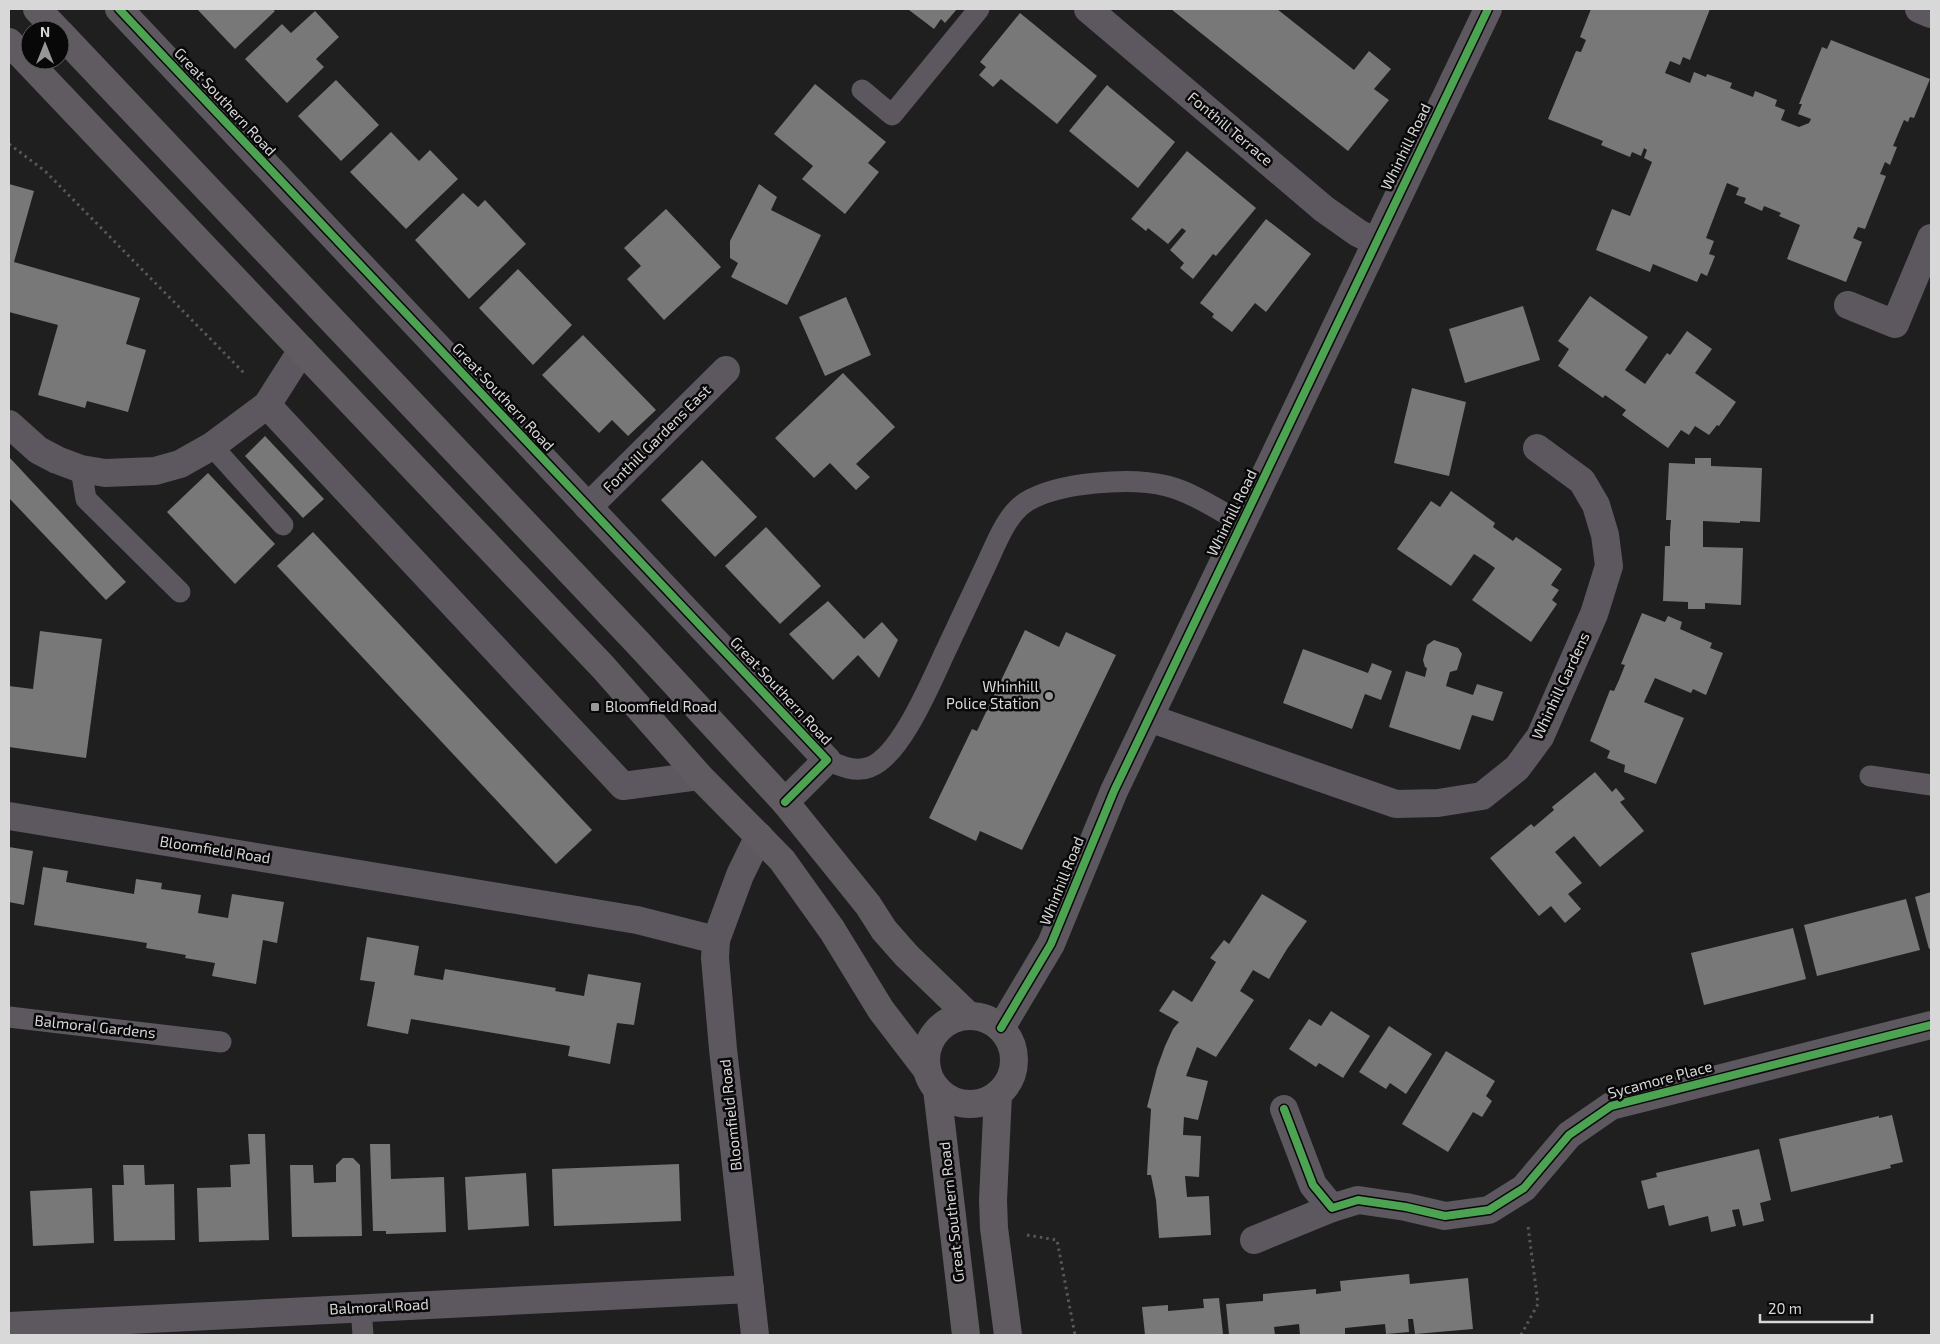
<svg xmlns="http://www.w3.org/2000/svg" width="1940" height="1344" viewBox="0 0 1940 1344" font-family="'Exo 2',sans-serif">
	<rect width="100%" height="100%" fill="#1f1f1f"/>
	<g fill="#787878">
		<path d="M197,9H272L275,11L235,49Z"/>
		<path d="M910,9H957L945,23L941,19L934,29L909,10Z"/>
		<path d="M1171,9H1277L1354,70L1369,51L1391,69L1374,89L1389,100L1348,151Z"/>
		<path d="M1591,9H1710L1690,60L1683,57L1680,65L1670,61L1665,73L1690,83L1694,72L1706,77L1707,74L1732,83L1730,88L1753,97L1755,91L1777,100L1775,106L1785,110L1781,120L1799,127L1809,123L1811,119L1798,114L1802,104H1799L1822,47L1827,49L1831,40L1930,79L1914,118L1910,117L1908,122L1904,120L1893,146L1897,147L1890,165L1885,162L1880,174L1886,176L1865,229L1858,227L1853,238L1862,242L1846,282L1787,259L1800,225L1779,216L1781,213L1764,206L1762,211L1744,203L1746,198L1736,195L1739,188L1727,183L1706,238L1714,241L1709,254L1715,256L1707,276L1701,273L1697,282L1653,264L1650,272L1596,250L1612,209L1630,216L1652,162L1644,158L1647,150L1644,148L1641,156L1632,152L1630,157L1601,145L1603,141L1548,119L1576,51L1581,52L1586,40L1580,37Z"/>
		<path d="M315,11L339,37L316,59L324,67L287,103L245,59L282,24L291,33Z"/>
		<path d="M1020,13L1097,76L1057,124L1001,79L993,87L979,75L986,67L980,62Z"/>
		<path d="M336,80L379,125L341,161L298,116Z"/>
		<path d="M815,84L886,142L868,163L879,172L845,214L802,179L813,166L774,134Z"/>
		<path d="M1107,85L1175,142L1138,188L1069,131Z"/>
		<path d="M391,132L419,161L430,150L458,179L406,229L350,172Z"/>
		<path d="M1187,151L1256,208L1216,256L1213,254L1193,279L1180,268L1184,263L1170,250L1186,231L1182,228L1168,244L1148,228L1146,231L1131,219Z"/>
		<path d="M9,184L34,191L14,262L140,298L126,344L146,350L128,412L87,401L85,408L38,395L58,325L9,312Z"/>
		<path d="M759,184L777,197L771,210L821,235L787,305L731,277L738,263L730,258V241Z"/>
		<path d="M463,193L478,207L485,200L526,244L469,299L415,240Z"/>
		<path d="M666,209L721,267L664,320L627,279L641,266L624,248Z"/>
		<path d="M1266,219L1311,254L1266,312L1255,303L1232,332L1212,317L1214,314L1200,303Z"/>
		<path d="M518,269L572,325L533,365L479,308Z"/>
		<path d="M1590,296L1648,337L1625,370L1645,384L1667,353L1670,355L1687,331L1712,349L1695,373L1736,402L1719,426L1717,425L1709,435L1695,426L1689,435L1681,430L1668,448L1622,415L1626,410L1605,395L1603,398L1558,366L1569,349L1558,341Z"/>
		<path d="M846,297L871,355L825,376L799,317Z"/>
		<path d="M1523,306L1540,360L1465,383L1449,329Z"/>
		<path d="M583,335L656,410L628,436L612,420L599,433L542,375Z"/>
		<path d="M843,373L895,427L856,464L870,477L856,490L830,463L814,478L775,438Z"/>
		<path d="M1412,388L1466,402L1449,476L1394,463Z"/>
		<path d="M265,436L324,499L303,518L245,456Z"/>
		<path d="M9,457L126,582L106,600L9,498Z"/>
		<path d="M1695,458H1711V466L1762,468L1760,522L1740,521V523L1703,521V547L1743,548L1741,605L1705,603V609H1688V602L1663,601L1665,546H1670V533L1671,520H1666L1669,463L1695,464Z"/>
		<path d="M702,460L757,517L715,557L661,500Z"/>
		<path d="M208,473L275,544L235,584L167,512Z"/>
		<path d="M1451,491L1495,523L1493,527L1513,541L1516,537L1562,569L1551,585L1559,590L1552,600L1557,604L1531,642L1472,600L1495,568L1485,561L1474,554L1451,586L1397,549L1431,501L1440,507Z"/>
		<path d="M766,527L821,586L780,624L725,566Z"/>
		<path d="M313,532L592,830L556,864L277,566Z"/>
		<path d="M828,601L864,639L882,622L898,640L879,678L858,655L833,680L789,634Z"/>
		<path d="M1642,613L1665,622L1668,616L1682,622L1680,629L1712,643L1710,648L1723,653L1706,695L1693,689L1691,693L1655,678L1644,702L1684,718L1656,784L1624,772L1625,765L1607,758L1610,751L1590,741L1610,690L1614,691L1619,680L1625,665L1621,664Z"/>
		<path d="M1025,630L1059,647L1066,632L1116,655L1022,850L980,831L976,841L929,818L972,729L977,731Z"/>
		<path d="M40,631L102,639L86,758L9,747V686L33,689Z"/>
		<path d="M1434,640L1458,648L1462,654L1457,670L1450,672L1446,686L1473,695L1477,684L1503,692L1493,721L1472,715L1460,750L1389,727L1406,671L1425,677L1427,668L1425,667L1423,660L1427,645Z"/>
		<path d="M1303,649L1368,673L1372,663L1392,671L1381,700L1365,694L1352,729L1283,703Z"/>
		<path d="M1595,772L1612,792L1616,788L1625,799L1620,802L1644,831L1600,867L1574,836L1555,852L1582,883L1568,894L1581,909L1565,923L1551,906L1539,916L1490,858L1531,824L1534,827L1554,810L1552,807Z"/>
		<path d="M9,847L33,851L24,905L9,902Z"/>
		<path d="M43,867L68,871L66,882L134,894L136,879L162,883L161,889L201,895L198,913L228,918L232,894L284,902L277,943L263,940L256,984L212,976L215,963L185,958L186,955L146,948L147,943L34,925Z"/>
		<path d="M1931,892V948L1929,949L1915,897Z"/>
		<path d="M1262,894L1307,921L1287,949L1269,979L1253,970L1240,991L1254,1000L1216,1057L1197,1047L1186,1076L1208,1081L1198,1120L1184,1117L1183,1135L1201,1136L1199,1177L1185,1176L1187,1197L1209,1196L1211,1235L1159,1238L1156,1200L1151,1175H1147L1151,1109L1147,1107L1157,1068L1165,1046L1173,1029L1179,1022L1159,1011L1173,990L1192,1002L1216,962L1210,958L1224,940L1229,944Z"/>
		<path d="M1906,899L1920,950L1817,976L1804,925Z"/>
		<path d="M1793,928L1806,979L1704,1005L1691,953Z"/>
		<path d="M367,937L419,946L414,975L443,980L445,969L556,988L555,991L584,996L588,974L641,983L634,1025L617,1023L610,1064L568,1056L570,1046L411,1019L408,1034L367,1026L375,982L360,980Z"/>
		<path d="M1331,1011L1370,1036L1343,1078L1319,1063L1316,1067L1289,1049L1309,1019L1321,1026Z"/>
		<path d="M1389,1026L1432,1054L1406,1094L1390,1083L1386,1089L1359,1072Z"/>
		<path d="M1446,1051L1495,1081L1486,1096L1492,1101L1482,1117L1473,1112L1448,1152L1402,1124Z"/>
		<path d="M1892,1115L1903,1162L1890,1165L1891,1168L1791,1192L1779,1139L1879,1116V1118Z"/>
		<path d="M248,1134H265L269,1240L199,1242L197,1188L231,1187L230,1165L250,1164Z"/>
		<path d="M370,1144H390L391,1179L444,1177L446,1232L386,1234V1231H373Z"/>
		<path d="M1759,1149L1771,1200L1760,1203L1764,1221L1743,1226L1739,1209L1732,1210L1736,1226L1711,1232L1708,1216L1669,1226L1664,1205L1648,1209L1641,1181L1657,1177L1656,1173Z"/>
		<path d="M343,1158H353L360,1165L362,1236L292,1237L290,1165H313L314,1183L336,1182V1165Z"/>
		<path d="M679,1164L681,1221L554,1226L552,1169Z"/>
		<path d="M123,1165H144L145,1185L174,1184L175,1240L114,1241L112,1185H124Z"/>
		<path d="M526,1173L529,1226L468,1230L465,1177Z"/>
		<path d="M92,1188L94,1243L33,1246L30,1191Z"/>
		<path d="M1409,1274L1410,1284L1468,1278L1473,1329L1415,1334L1413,1319H1408L1409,1332L1386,1334L1385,1324L1345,1328V1335H1300L1299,1324L1274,1327L1275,1335H1229L1226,1304L1263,1301V1294L1316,1289V1294L1341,1291L1340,1281Z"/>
		<path d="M1219,1298L1223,1334L1145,1335L1142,1307L1168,1305V1311L1204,1308L1203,1299Z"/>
	</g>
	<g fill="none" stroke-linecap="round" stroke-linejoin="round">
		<g stroke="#59565a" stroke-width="3" stroke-dasharray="2.5 4" stroke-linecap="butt">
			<path d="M9,144L45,171L246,375"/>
			<path d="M1027,1235L1057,1240L1075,1335"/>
			<path d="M1521,1335L1538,1304L1528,1226"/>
		</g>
		<g stroke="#5d575f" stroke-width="21">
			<path d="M862,90L892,115L979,9"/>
			<path d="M212,446L283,525"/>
			<path d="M81,469L86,499L180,592"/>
			<path d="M827,760C840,766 856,773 870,767C902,755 933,677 947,648C960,620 973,593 986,565C996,544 1006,515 1026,502C1058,482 1131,477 1167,486C1194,493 1218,510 1242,523"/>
			<path d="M1870,776L1931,785"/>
			<path d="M9,1017L221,1042"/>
			<path d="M361,1308L363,1335"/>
		</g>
		<g stroke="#5d575f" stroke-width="28">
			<path d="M119,9L827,760L785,802"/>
			<path d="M1088,9L1324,209L1358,233L1376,242"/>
			<path d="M1919,9L1931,14"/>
			<path d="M1848,305L1895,324L1931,238"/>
			<path d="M267,405L623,786L699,776"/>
			<path d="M9,424L38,450L57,460L81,469L105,473L155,471L180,464L212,446L267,405L302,350"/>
			<path d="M588,507L726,370"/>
			<path d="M1149,718L1396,804L1438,803L1482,796L1517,768L1540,737L1594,614L1609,566L1605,535L1596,505L1582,481L1537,448"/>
			<path d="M9,816L637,920L716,940"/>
			<path d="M1284,1109L1313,1185L1332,1208L1358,1200L1406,1207L1445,1216L1489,1210L1524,1188L1569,1135L1611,1106L1931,1025"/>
			<path d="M1254,1240L1332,1208"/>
			<path d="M9,1326L750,1289"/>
			<path d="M755,1335L723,1049L715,958L716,940L740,875L759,836"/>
		</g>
		<path stroke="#5d575f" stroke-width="28" d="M1001,1028L1051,944L1114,791L1488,9"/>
		<g stroke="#605a61" stroke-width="28">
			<path d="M37,9L57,30"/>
			<path d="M60,33L638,643L785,802L868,905L884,930L906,955L968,1015"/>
			<path d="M9,42L603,667L699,776L782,860L832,930L881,1010L927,1070"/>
			<circle cx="970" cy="1060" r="44"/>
			<path d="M937,1089L966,1335"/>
			<path d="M998,1094L993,1200L994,1228L1008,1335"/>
		</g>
		<defs>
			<g id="cycleway">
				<path d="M119,9L827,760L785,802"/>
				<path d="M1001,1028L1051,944L1114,791L1488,9"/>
				<path d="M1284,1109L1313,1185L1332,1208L1358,1200L1406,1207L1445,1216L1489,1210L1524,1188L1569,1135L1611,1106L1931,1025"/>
			</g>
		</defs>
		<use href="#cycleway" stroke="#090809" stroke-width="11"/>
		<use href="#cycleway" stroke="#4ca352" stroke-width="8"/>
	</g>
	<g fill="#989798" stroke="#090809" stroke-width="2">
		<circle cx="1049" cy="696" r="5"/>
		<rect x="590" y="702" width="10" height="10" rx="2.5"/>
	</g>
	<g text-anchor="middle" stroke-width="5" stroke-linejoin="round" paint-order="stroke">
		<g font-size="15" fill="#d9d8d9" stroke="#090809">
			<text transform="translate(225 102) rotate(47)" y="5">Great Southern Road</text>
			<text transform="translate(1230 129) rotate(40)" y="5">Fonthill Terrace</text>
			<text transform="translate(1406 147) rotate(-64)" y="5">Whinhill Road</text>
			<text transform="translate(503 397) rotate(47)" y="5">Great Southern Road</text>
			<text transform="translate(657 439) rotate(-45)" y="5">Fonthill Gardens East</text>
			<text transform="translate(1232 513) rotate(-64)" y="5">Whinhill Road</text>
			<text transform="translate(1561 686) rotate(-65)" y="5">Whinhill Gardens</text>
			<text transform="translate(781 691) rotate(47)" y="5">Great Southern Road</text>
			<text transform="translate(215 850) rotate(9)" y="5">Bloomfield Road</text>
			<text transform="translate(1062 881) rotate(-68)" y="5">Whinhill Road</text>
			<text transform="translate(95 1027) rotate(6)" y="5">Balmoral Gardens</text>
			<text transform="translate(1660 1080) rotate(-15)" y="5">Sycamore Place</text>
			<text transform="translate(731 1115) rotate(-96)" y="5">Bloomfield Road</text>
			<text transform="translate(952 1212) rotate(-96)" y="5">Great Southern Road</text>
			<text transform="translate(379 1307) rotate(-3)" y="5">Balmoral Road</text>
		</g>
		<g font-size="15" fill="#d9d8d9" stroke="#090809" text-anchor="end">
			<text x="1039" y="692">Whinhill<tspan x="1039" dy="17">Police Station</tspan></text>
			<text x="605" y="712" text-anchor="start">Bloomfield Road</text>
		</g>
	</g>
	<rect width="1940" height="1344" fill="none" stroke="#d9d8d9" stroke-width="20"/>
	<g transform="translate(45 45)"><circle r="24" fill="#090809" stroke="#5c5b5c"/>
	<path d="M0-4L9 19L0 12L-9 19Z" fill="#989798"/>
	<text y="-8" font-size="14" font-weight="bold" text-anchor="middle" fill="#d9d8d9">N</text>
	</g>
	<path d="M1760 1314v8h112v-8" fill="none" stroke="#d9d8d9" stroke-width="2.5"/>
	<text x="1768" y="1314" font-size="15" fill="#d9d8d9" stroke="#090809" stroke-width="4" paint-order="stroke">20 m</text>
</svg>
